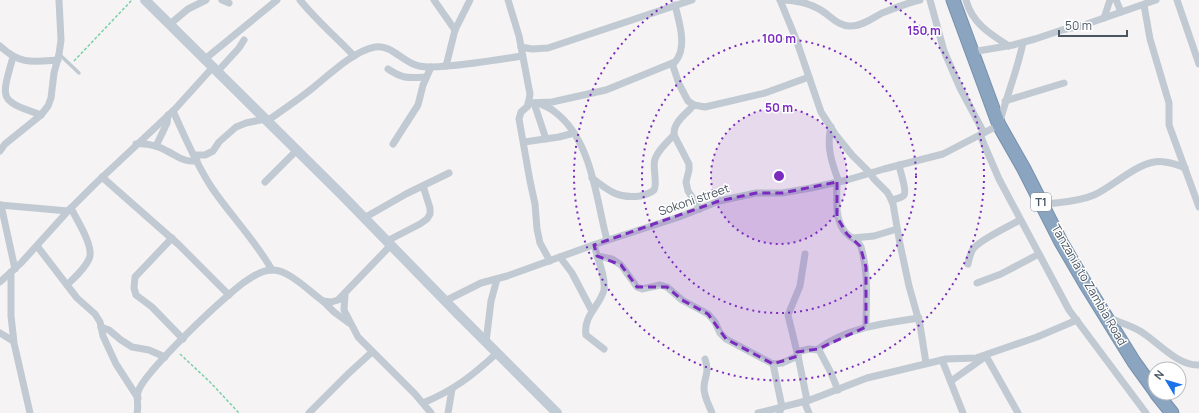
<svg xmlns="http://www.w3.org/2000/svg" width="1199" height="413" viewBox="0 0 1199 413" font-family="Manrope,sans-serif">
	<rect width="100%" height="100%" fill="#f5f3f3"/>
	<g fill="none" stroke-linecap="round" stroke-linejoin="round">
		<defs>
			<g id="highway">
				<path d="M953,0L999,125L1024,169L1061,242L1085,283L1134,362L1155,391"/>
				<path d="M1156,393L1172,413"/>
			</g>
		</defs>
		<use href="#highway" stroke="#7690ad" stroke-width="15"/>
		<g stroke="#7ad0a6" stroke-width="1.5" stroke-dasharray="3 2" stroke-linecap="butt">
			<path d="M74,61L132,0"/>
			<path d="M180,354L210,382L239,413"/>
		</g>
		<path stroke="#c1cad2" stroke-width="3.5" d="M59,54L79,73"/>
		<g stroke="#c1cad2" stroke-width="7">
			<path d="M222,0L229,3"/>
			<path d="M300,0C316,20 336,37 354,56"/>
			<path d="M434,0L455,30"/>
			<path d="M508,0L519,36L530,94L528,106L521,112L519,119L530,181L535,204L537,229L540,243L550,261"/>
			<path d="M780,0L796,39L821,112L835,134L852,155L870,173L874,179L887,192L890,197L893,204L900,244L909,286L920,325L926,363"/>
			<path d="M780,0C793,0 807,2 819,9C829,14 838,27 851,26C862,26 873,18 882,13C895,8 907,3 920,0"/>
			<path d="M930,0L944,51L960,88L984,133"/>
			<path d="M966,0C972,23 990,34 1009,46"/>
			<path d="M1116,0L1121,12"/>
			<path d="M1177,0L1199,64"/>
			<path d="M1144,5L1150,39L1169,103V125L1199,207"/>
			<path d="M1104,18L1110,0"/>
			<path d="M170,24L188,9L206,0"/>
			<path d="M0,46C21,65 32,62 58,60"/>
			<path d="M521,47L532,49L548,48L692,0"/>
			<path d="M972,52L1013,45L1035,39L1062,30L1081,26L1156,0"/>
			<path d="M13,57C0,102 0,100 41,115"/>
			<path d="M205,59L277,0"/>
			<path d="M672,63L679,84L688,101L694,105L705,107L765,93L809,77"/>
			<path d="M446,66L455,30L470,0"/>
			<path d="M388,69C403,79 408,78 426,77"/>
			<path d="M218,71L239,48L244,40"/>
			<path d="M1005,101L1064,83"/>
			<path d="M528,103L552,102L606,90L675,62C688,47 679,22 675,5"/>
			<path d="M534,103L546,139"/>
			<path d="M539,103C544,106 551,108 555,112C592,140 596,199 607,240"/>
			<path d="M694,105C686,114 673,122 674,135L689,164V170L686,182L688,191L700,209"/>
			<path d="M173,111C185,137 196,164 212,188C231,216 255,240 272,270"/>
			<path d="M267,121C283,110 299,99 314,87C331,73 354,51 375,47C392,44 403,63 419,66C428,68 438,67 447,66C472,64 497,60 522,56"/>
			<path d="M831,127C826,146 832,164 839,182"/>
			<path d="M980,135L999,179L1069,310L1146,413"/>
			<path d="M524,142L559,137L574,133"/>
			<path d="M136,144C147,143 158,146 167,151C179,157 183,162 197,161"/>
			<path d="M393,144L418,105L423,85L431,67"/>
			<path d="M156,146L167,123L168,115"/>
			<path d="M0,151L5,144L41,115L48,106L51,98L54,73L59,54L61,40L59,0"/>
			<path d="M194,155H205L213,151L219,142L236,127L246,123L265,119"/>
			<path d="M102,177L178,244L229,295"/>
			<path d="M592,178C609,191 618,199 640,196C644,195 651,193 654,190C658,184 652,167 655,159C658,150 668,141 674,135"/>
			<path d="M265,182L297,150"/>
			<path d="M837,182C837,199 834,220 846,233C851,239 858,239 861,247C869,273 866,301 866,327"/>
			<path d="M892,200C895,199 902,198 904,195C907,191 900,171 899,165"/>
			<path d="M0,205L68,211"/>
			<path d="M1,205L15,269"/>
			<path d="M1042,205C1059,202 1078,202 1094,195C1115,186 1140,158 1165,162C1172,163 1179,165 1185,168"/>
			<path d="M364,218L406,194L449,173"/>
			<path d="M172,238L135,277L134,288L136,295L152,307L183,339"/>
			<path d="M853,238L874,236L897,229"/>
			<path d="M387,241L420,224L427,219L430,214V208L423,186"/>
			<path d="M594,245C597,257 606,277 604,290C600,306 583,315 586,335L604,349"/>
			<path d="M37,246L77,298L95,314L100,322L103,336L116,364L138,398"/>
			<path d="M805,254L800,286L788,315L798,356L807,400"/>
			<path d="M597,256L612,259L621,265L637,287L642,289L660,285L667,287L682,300L708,314L715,322L720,333L726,339L773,364L782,363L798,356"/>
			<path d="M560,257L572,273L592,311"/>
			<path d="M968,264C969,259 970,254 973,249C981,239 1008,227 1020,220"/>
			<path d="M11,272V316L14,343L30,413"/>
			<path d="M0,282L21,263L68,211L95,184L175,109L213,67"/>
			<path d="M977,283L1001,274L1039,254"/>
			<path d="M67,285C75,277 84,270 89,259C95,247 76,219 71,208"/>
			<path d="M345,294L344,310L358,337L415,394L431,413"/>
			<path d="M323,301L334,312L349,323"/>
			<path d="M445,301L481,283L507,276L596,244L679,217L719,201L756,193H782L811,188L847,180L884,169L943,154L999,125C1006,98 1017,71 1023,43"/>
			<path d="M1107,317C1118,322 1130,325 1140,331C1157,341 1177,366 1199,365"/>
			<path d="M101,327L109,330L121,340L132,347L149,350L165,357"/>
			<path d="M0,333L13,341"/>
			<path d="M486,342L491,301L497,279"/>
			<path d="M818,349C847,328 884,323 919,318"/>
			<path d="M797,352L809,349L819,350L830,371L838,390"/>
			<path d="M986,356L1018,413"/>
			<path d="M705,359C710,374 704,376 704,388C704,397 709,405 712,413"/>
			<path d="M942,360L963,413"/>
			<path d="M773,364L782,407L779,413"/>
			<path d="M951,381L985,357"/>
			<path d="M804,401L809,413"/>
			<path d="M423,403C454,390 472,376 497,353"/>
			<path d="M137,413C139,406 136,399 138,392C143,373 230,290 249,279C255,275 264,270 272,270C288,269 310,292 323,301L331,302L338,300L391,245"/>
			<path d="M309,413L349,373L372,352"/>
			<path d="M448,413L452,389"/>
			<path d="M758,413L810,400L867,378L946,359L976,358L1037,337L1077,320"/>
		</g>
		<path stroke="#c1cbd6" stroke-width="10" d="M145,0L342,195L456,312L557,413"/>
		<use href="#highway" stroke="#8ba5c1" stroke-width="13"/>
	</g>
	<path fill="#7b2cbf" fill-opacity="0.2" stroke="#7b2cbf" stroke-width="3" stroke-dasharray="8 5" stroke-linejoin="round" d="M837,182V217L847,234L860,246L866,267V327L818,349L797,352L798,356L773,364L726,339L708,314L682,300L667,287H637L621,265L597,256L594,245L719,201L756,193H782Z"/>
	<circle cx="779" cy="176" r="68" fill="#7b2cbf" fill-opacity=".12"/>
	<g fill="none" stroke="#7b2cbf" stroke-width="2" stroke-dasharray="2 4">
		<circle cx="779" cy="176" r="68"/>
		<circle cx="779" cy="176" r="137"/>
		<path d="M885 0A205 205 0 1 1 673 0"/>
	</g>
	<g text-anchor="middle" stroke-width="3" stroke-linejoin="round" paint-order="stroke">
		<rect fill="#fff" stroke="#808990" stroke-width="1" x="1031" y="193" width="20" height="18" rx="3"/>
		<g font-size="11" font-weight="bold" fill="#4a5661">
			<text x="1041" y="206">T1</text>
		</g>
		<g font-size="12" fill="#4a5661" stroke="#fff">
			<text transform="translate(694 200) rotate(-19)" y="4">Sokoni street</text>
			<text transform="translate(1089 285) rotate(60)" y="4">Tanzania to Zambia Road</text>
		</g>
	</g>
	<circle cx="779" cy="176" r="6" fill="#7b2cbf" stroke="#fff" stroke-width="2"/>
	<g font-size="12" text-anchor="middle" font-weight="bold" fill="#7b2cbf" stroke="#fff" stroke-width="3" stroke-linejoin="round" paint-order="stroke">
		<text x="924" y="35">150 m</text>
		<text x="779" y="43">100 m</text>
		<text x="779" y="112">50 m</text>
	</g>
	<g transform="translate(1167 381) rotate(308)"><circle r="19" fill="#ffffff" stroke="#b7bbc0"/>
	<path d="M0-3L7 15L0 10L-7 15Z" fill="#1a73e8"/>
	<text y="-6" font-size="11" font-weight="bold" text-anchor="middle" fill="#4a5661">N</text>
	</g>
	<path d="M1059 30v6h68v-6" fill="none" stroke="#4a5661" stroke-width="2"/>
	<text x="1065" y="30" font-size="12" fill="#4a5661" stroke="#ffffff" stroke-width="3" paint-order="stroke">50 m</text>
</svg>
